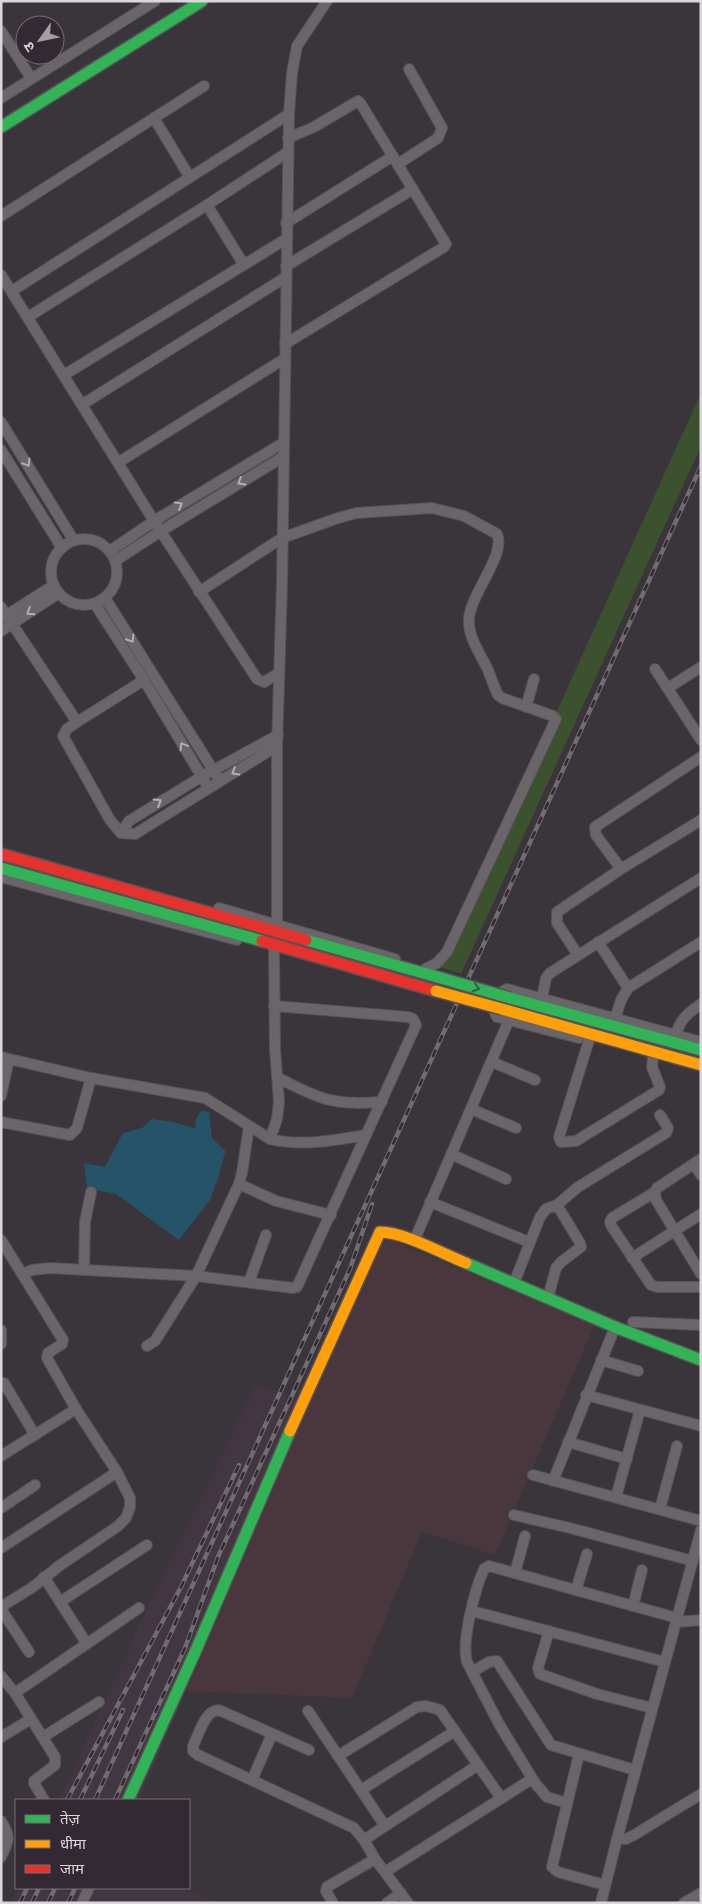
<svg xmlns="http://www.w3.org/2000/svg" width="702" height="1904" viewBox="0 0 702 1904" font-family="Jost,'Noto Sans Devanagari',sans-serif">
	<rect width="100%" height="100%" fill="#3a353a"/>
	<g fill="#433643">
		<path d="M256,1385L312,1402L139,1800H59L152,1598Z"/>
		<path d="M19,1888H184L215,1903H12Z"/>
	</g>
	<path fill="#49373d" d="M382,1236L594,1326L495,1555L422,1532L352,1698L187,1691Z"/>
	<path fill="#3c522e" d="M701,393V446L461,974L441,967Z"/>
	<path fill="#255469" d="M201,1111L209,1112L212,1138L223,1149H226L219,1175L210,1200L179,1240L116,1194L87,1188L84,1163L105,1167L123,1133L142,1128L152,1119L174,1122L196,1129L195,1121Z"/>
	<g fill="none" stroke-linecap="round" stroke-linejoin="round">
		<defs>
			<g id="street">
				<path d="M1,31L31,78"/>
				<path d="M1,98L155,1"/>
				<path d="M154,118L189,176"/>
				<path d="M398,164L438,138L442,128L409,69"/>
				<path d="M207,205L244,265"/>
				<path d="M1,216L204,86"/>
				<path d="M286,223L393,156"/>
				<path d="M286,266L413,189"/>
				<path d="M1,275L154,521L257,679L264,682L279,673"/>
				<path d="M12,291L289,114"/>
				<path d="M28,317L207,205L288,152"/>
				<path d="M285,344L444,247L446,244L361,104L358,101L314,127L288,138"/>
				<path d="M64,375L286,239"/>
				<path d="M83,404L286,277"/>
				<path d="M1,422L74,541"/>
				<path d="M1,450L62,548"/>
				<path d="M119,462L284,359"/>
				<circle cx="84" cy="572" r="33"/>
				<path d="M110,551L154,521L283,443"/>
				<path d="M115,561L161,531L283,457"/>
				<path d="M199,592L282,538L335,519L356,513L432,508L464,516L497,534C507,556 466,598 469,624C470,640 481,655 488,670C491,678 494,687 498,695L502,698L553,716L556,719L447,952L437,963L425,969"/>
				<path d="M105,598L220,781"/>
				<path d="M95,604L144,680L208,787"/>
				<path d="M1,607L77,722"/>
				<path d="M2,618L54,585"/>
				<path d="M1,631L59,593"/>
				<path d="M655,669L701,740"/>
				<path d="M144,680L77,722L67,729L63,736L110,820L121,833L135,834L277,746"/>
				<path d="M668,688L701,667"/>
				<path d="M526,707L534,679"/>
				<path d="M121,833L129,821L201,777L278,735"/>
				<path d="M621,869L596,835L595,827L701,757"/>
				<path d="M1,877L237,940"/>
				<path d="M219,908L395,959"/>
				<path d="M277,924V746L282,584L289,114L292,73L297,46L327,1"/>
				<path d="M598,942L628,988"/>
				<path d="M578,955L557,923V912L621,869L701,820"/>
				<path d="M542,998L546,978L550,973L701,878"/>
				<path d="M615,1019L621,1000L628,988L701,942"/>
				<path d="M676,1035C680,1019 688,1013 701,1004"/>
				<path d="M579,1038L497,1017L495,1013L503,991L507,989L701,1042"/>
				<path d="M589,1040L559,1137L561,1142L576,1141L659,1090L660,1087L652,1067L653,1058"/>
				<path d="M1,1057L91,1078L205,1098L270,1139C300,1147 336,1140 366,1135"/>
				<path d="M492,1062L535,1080"/>
				<path d="M278,1078C295,1086 312,1096 330,1100C347,1104 364,1103 382,1102"/>
				<path d="M1,1096L9,1059"/>
				<path d="M471,1109L516,1128"/>
				<path d="M1,1122L70,1135L77,1128L91,1078"/>
				<path d="M270,1139L277,1119L279,1102L275,1049L274,950"/>
				<path d="M451,1154L506,1179"/>
				<path d="M701,1159L657,1188L655,1192L656,1200L701,1274"/>
				<path d="M694,1164L701,1175"/>
				<path d="M239,1184L276,1201L331,1215"/>
				<path d="M655,1192L612,1218L610,1222L612,1227L651,1285L657,1287H701"/>
				<path d="M430,1202L529,1242"/>
				<path d="M1,1240L63,1340L62,1344L48,1353L47,1358L76,1409L117,1472L130,1498V1507L126,1518L118,1526L59,1566L33,1587L1,1607"/>
				<path d="M414,1241L509,1020"/>
				<path d="M632,1258L701,1214"/>
				<path d="M84,1270L85,1222L91,1192"/>
				<path d="M23,1274L32,1270L50,1268L196,1276L293,1288L297,1287L416,1025L413,1019L408,1017L274,1006"/>
				<path d="M249,1282L266,1235"/>
				<path d="M514,1283L540,1217L546,1209L557,1205"/>
				<path d="M548,1298L556,1268L561,1262L581,1247L580,1243L557,1205L578,1187L666,1133L668,1128L660,1115"/>
				<path d="M633,1322L701,1325"/>
				<path d="M1,1330V1344"/>
				<path d="M147,1346L155,1341L196,1276L239,1184L242,1173L249,1126"/>
				<path d="M601,1360L638,1371"/>
				<path d="M4,1383L35,1435"/>
				<path d="M586,1395L701,1426"/>
				<path d="M568,1442L627,1459"/>
				<path d="M1,1456L76,1409"/>
				<path d="M533,1475L701,1521"/>
				<path d="M553,1481L615,1327"/>
				<path d="M616,1497L640,1410"/>
				<path d="M1,1508L35,1485"/>
				<path d="M660,1509L677,1446"/>
				<path d="M514,1515L570,1528L693,1561"/>
				<path d="M1,1548L117,1472"/>
				<path d="M515,1573L525,1536"/>
				<path d="M44,1577L87,1644"/>
				<path d="M576,1590L587,1554"/>
				<path d="M60,1602L147,1545"/>
				<path d="M633,1606L642,1570"/>
				<path d="M1,1609L29,1652"/>
				<path d="M472,1611L665,1662"/>
				<path d="M676,1622L701,1620"/>
				<path d="M549,1631L538,1668L540,1674L597,1694L652,1708"/>
				<path d="M472,1672L489,1662L497,1661L551,1745L635,1770"/>
				<path d="M1,1676L15,1693L55,1757V1765L34,1781V1783L44,1800"/>
				<path d="M15,1693L139,1608"/>
				<path d="M308,1711L385,1826"/>
				<path d="M1,1737L31,1719"/>
				<path d="M43,1737L99,1702"/>
				<path d="M309,1750L219,1710C205,1710 199,1734 193,1746V1751L198,1755L354,1828L364,1840L375,1859L408,1903"/>
				<path d="M579,1754L552,1867L558,1872L605,1885"/>
				<path d="M338,1756L417,1707L426,1706L440,1710L501,1798"/>
				<path d="M252,1780L272,1734"/>
				<path d="M361,1790L455,1731"/>
				<path d="M567,1803L547,1797L535,1783L499,1724L467,1662C461,1642 475,1589 484,1569L489,1566L677,1618"/>
				<path d="M1,1821C11,1836 9,1841 1,1857"/>
				<path d="M617,1839H626L634,1835L701,1794"/>
				<path d="M364,1840L478,1765"/>
				<path d="M385,1872L532,1779"/>
				<path d="M82,1903L89,1888"/>
				<path d="M333,1903L326,1891L327,1887L375,1859"/>
				<path d="M387,1903L401,1893"/>
				<path d="M601,1903L617,1839L701,1530"/>
				<path d="M684,1903L701,1893"/>
			</g>
			<g id="fast">
				<path d="M1,127L202,1"/>
				<path d="M1,868L262,941"/>
				<path d="M306,940L441,978"/>
				<path d="M510,998L701,1050"/>
				<path d="M466,1263L615,1327L701,1360"/>
				<path d="M128,1800L196,1650L290,1431"/>
			</g>
			<g id="slow">
				<path d="M502,1009L701,1065"/>
				<path d="M290,1431L380,1232C404,1232 443,1254 466,1263"/>
			</g>
			<g id="jam">
				<path d="M1,854L306,940"/>
				<path d="M262,941L436,991"/>
			</g>
		</defs>
		<use href="#street" stroke="#565256" stroke-width="12"/>
		<use href="#fast" stroke="#565256" stroke-width="14"/>
		<use href="#slow" stroke="#565256" stroke-width="14"/>
		<use href="#jam" stroke="#565256" stroke-width="14"/>
		<use href="#street" stroke="#696569" stroke-width="10"/>
		<use href="#fast" stroke="#30b455" stroke-width="11"/>
		<use href="#slow" stroke="#ff9f0a" stroke-width="11"/>
		<use href="#jam" stroke="#e5322d" stroke-width="11"/>
		<defs>
			<g id="rail">
				<path d="M67,1800L181,1587L239,1465"/>
				<path d="M80,1800L123,1710"/>
				<path d="M95,1800L701,466"/>
				<path d="M115,1800L185,1648L218,1557L350,1269L372,1204"/>
				<path d="M20,1903L27,1888"/>
				<path d="M32,1903L39,1888"/>
				<path d="M48,1903L55,1888"/>
				<path d="M68,1903L75,1888"/>
			</g>
		</defs>
		<use href="#rail" stroke="#706c70" stroke-width="4.5"/>
		<use href="#rail" stroke="#322932" stroke-width="2.5" stroke-dasharray="8" stroke-linecap="butt"/>
		<defs>
			<path id="fast-bridge" d="M441,978L510,998"/>
			<path id="slow-bridge" d="M436,991L502,1009"/>
		</defs>
		<use href="#fast-bridge" stroke="#565256" stroke-width="14" stroke-linecap="butt"/>
		<use href="#slow-bridge" stroke="#565256" stroke-width="14" stroke-linecap="butt"/>
		<use href="#fast-bridge" stroke="#30b455" stroke-width="11"/>
		<use href="#slow-bridge" stroke="#ff9f0a" stroke-width="11"/>
	</g>
	<defs><path id="oneway-chevron" d="M-2-3.5L2.5 0L-2 3.5" fill="none" stroke-width="1.6" stroke-linecap="round" stroke-linejoin="round" transform="scale(1.25)"/></defs>
	<g stroke="#b4aeb4">
		<use href="#oneway-chevron" transform="translate(27 463) rotate(58)"/>
		<use href="#oneway-chevron" transform="translate(241 482) rotate(149)"/>
		<use href="#oneway-chevron" transform="translate(179 505) rotate(-31)"/>
		<use href="#oneway-chevron" transform="translate(30 612) rotate(147)"/>
		<use href="#oneway-chevron" transform="translate(131 639) rotate(58)"/>
		<use href="#oneway-chevron" transform="translate(183 746) rotate(-121)"/>
		<use href="#oneway-chevron" transform="translate(235 772) rotate(149)"/>
		<use href="#oneway-chevron" transform="translate(158 802) rotate(-32)"/>
	</g>
	<use stroke="#316140" href="#oneway-chevron" transform="translate(476 988) rotate(16)"/>
	<rect width="702" height="1904" fill="none" stroke="#dcd6dc" stroke-width="5"/>
	<rect x="15" y="1799" width="175" height="90" fill="#322932" stroke="#766e76"/>
	<rect x="25" y="1815" width="25" height="8" fill="#30b455" stroke="#766e76"/>
	<text x="60" y="1824" font-size="15" fill="#dcd6dc">तेज़</text>
	<rect x="25" y="1840" width="25" height="8" fill="#ff9f0a" stroke="#766e76"/>
	<text x="60" y="1849" font-size="15" fill="#dcd6dc">धीमा</text>
	<rect x="25" y="1865" width="25" height="8" fill="#e5322d" stroke="#766e76"/>
	<text x="60" y="1874" font-size="15" fill="#dcd6dc">जाम</text>
	<g transform="translate(40 40) rotate(237)"><circle r="24" fill="#322932" stroke="#766e76"/>
	<path d="M0-4L9 19L0 12L-9 19Z" fill="#a39ea3"/>
	<text y="-8" font-size="14" font-weight="bold" text-anchor="middle" fill="#dcd6dc">उ</text>
	</g>
</svg>
